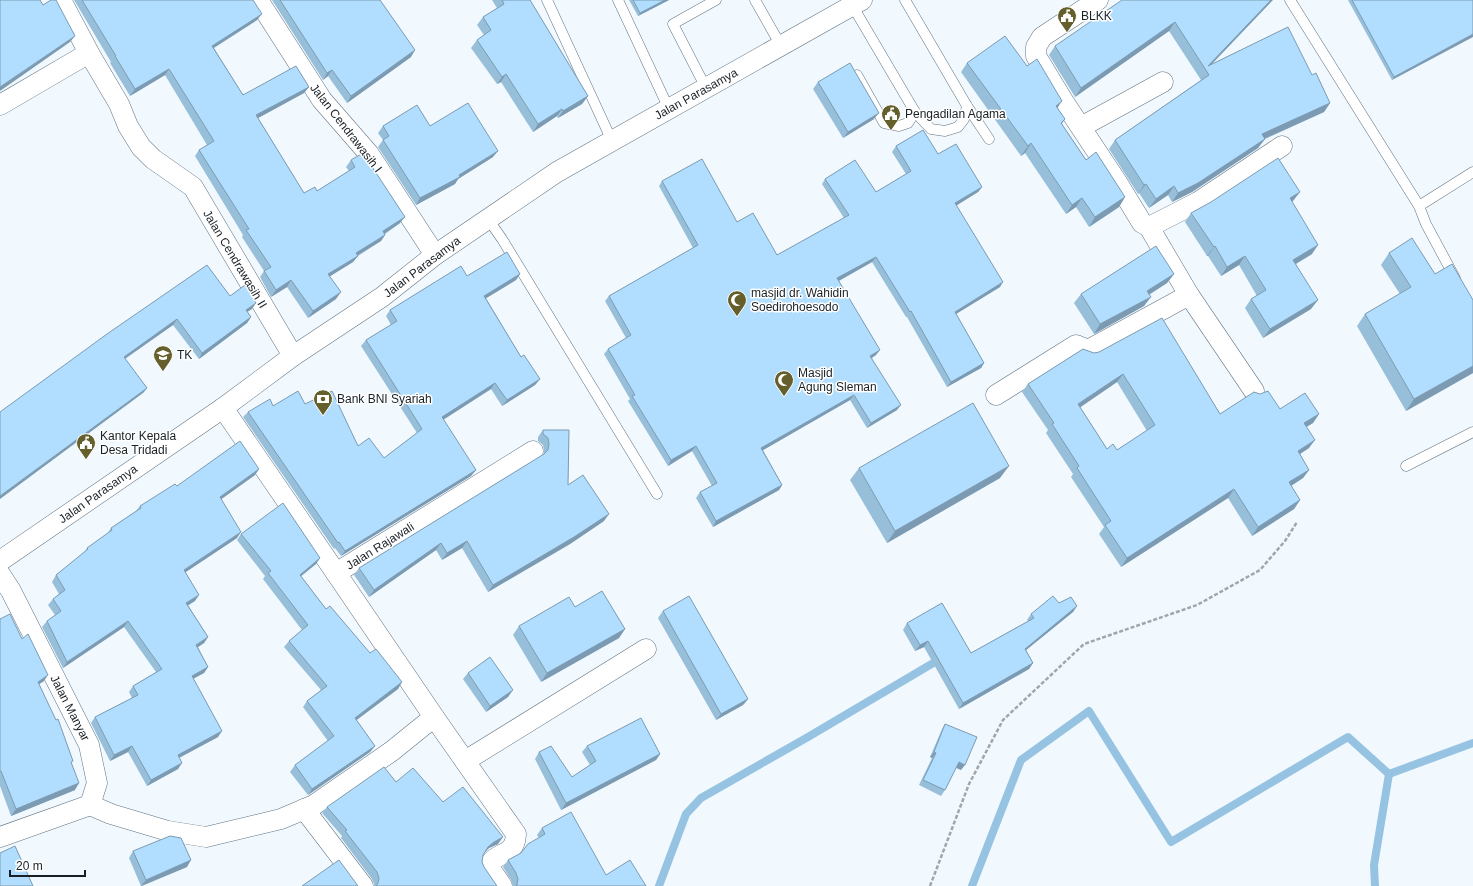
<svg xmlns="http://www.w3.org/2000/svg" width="1473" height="886" viewBox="0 0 1473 886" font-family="Arial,sans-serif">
	<rect width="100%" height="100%" fill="#f1f9ff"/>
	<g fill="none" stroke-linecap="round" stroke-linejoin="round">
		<g stroke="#97c3e3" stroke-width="8">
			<path d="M659,886L686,814L701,798L808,737L940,659"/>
			<path d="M972,886L1021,760L1089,711L1171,842L1348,737L1389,774"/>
			<path d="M1375,886L1374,865L1389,774L1473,743"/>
		</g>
		<defs>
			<g id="lane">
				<path d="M547,0L612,141"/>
				<path d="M618,0L669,109"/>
				<path d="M755,0L781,46"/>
				<path d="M905,0L967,106L989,139"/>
				<path d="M1290,0L1419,206L1426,224L1455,278"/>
				<path d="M852,5L915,112L908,123L899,126L884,123L857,75"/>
				<path d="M706,88L673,24L716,0"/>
				<path d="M915,112L931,129L945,131L958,127L964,119L967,106"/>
				<path d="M1419,206L1473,172"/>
				<path d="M488,219L502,239L657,494"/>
				<path d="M1406,466L1473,432"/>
			</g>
			<g id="street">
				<path d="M61,0L89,53L119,104L128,126L141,147L153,159L193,187L293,356"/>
				<path d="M258,0L322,100L369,154L435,255"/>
				<path d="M1098,0L1042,37L1036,47V56L1062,99L1117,182L1142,223L1149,227L1198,202L1282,146"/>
				<path d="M0,105L89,53"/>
				<path d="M1081,127L1163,82"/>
				<path d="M1149,227L1189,295L1254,391"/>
				<path d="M996,395L1076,345L1088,350L1189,295"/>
				<path d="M223,408L336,573L533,451"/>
				<path d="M0,561L223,408L293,356L382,297L435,255L557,172L862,0"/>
				<path d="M0,574L11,591L89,745L97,783L90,805L0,837"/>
				<path d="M434,717L516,834C515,859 494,850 489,867L502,886"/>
				<path d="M465,761L646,649"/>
				<path d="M90,805L111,814L168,831L206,837L281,819L314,805L392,751L434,717L336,573"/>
				<path d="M304,809L363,886"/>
			</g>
		</defs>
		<use href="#lane" stroke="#627380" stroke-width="11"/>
		<use href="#street" stroke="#627380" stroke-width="21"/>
		<path stroke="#9fa7ad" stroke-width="2.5" stroke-dasharray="4 2" stroke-linecap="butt" d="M930,886L969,784L1003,720L1084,644L1197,605L1260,570L1285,541L1297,522"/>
		<use href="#lane" stroke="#fff" stroke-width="10"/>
		<use href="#street" stroke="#fff" stroke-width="20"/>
	</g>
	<g fill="#98bfda" fill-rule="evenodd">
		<path d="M74,0H253L257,20L214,48L243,95L309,87L304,93L258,118L304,193L317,191L349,171L346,167L351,160L400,223L385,234V235L381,241L358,256L353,262L330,276L336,299L308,318L287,287L271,297L260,277L264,271L242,237L243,235L195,156L199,150L207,145L165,75L130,96L110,63L111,62Z"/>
		<path d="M272,0H380L411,57L347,103L328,76L323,80Z"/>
		<path d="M492,0H530L588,96L582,104L558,118L557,116L533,132L501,82L497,84L471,48L477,40L484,35L477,25L483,17L497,8Z"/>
		<path d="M629,0H669L638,16Z"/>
		<path d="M1348,0H1473L1392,80Z"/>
		<path d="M1270,3L1212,64L1312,75L1330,103L1324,112L1265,139L1258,148L1192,192L1172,202L1168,195L1149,208L1139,193L1138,194L1109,149L1115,140L1201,80L1169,31L1075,97L1049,55L1055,46Z"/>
		<path d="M967,63L1057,108L1065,119L1062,124L1086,160L1125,197L1119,207L1089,227L1076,207L1066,214L1025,153L1021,156L961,72Z"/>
		<path d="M818,82L874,119L843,138L813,89Z"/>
		<path d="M383,126H430L493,157L458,179L455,184L416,205L378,147L383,140L378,133Z"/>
		<path d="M896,146L938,154L982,187L978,192L956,205L1000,287L956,314L984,363L981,368L947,387L907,317H906L872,262L839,281L876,355L872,358L897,410L867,428L850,400L763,450L782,485L779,490L713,527L696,498L700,492L712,486L692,451L668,466L628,401L630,399L604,354L608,349L626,338L605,301L609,296L693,248L659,186L662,181L737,222L777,255L844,218L822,184L825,179L876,192L906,174L892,152Z"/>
		<path d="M1293,201L1292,202L1312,254L1296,264L1311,309L1263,338L1245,308L1251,299L1257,296L1239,265L1221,276L1208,256H1207L1185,222L1191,213Z"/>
		<path d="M1389,253L1435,274L1473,300V373L1406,411L1357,326L1365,314L1400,294L1381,265Z"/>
		<path d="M520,274L516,280L486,298L521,357L540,379L535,385L502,406L491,389L443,420L476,470L471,476L341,556L335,548L334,549L243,417L248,412L273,406L305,404L358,446L384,458L417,433L361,346L366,340L391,325L386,316L390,310L467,276Z"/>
		<path d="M1174,274L1167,283L1149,295L1144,306L1094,334L1074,303L1081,294Z"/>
		<path d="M230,296L252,309L247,312L251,317L247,323L199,359L173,325L125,359L147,388L143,393L107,334Z"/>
		<path d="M1083,349L1220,414L1280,409L1319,414L1313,423L1306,427L1309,448L1300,454L1309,470L1303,478L1291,486L1300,500L1294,509L1252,536L1228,498L1121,567L1099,534L1104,527L1071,477L1073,474L1046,433L1048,430L1022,392L1028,384ZM1117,382L1147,431L1117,450L1107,449L1080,407Z"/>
		<path d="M543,430H569L568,485L604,521L570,544L488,592L462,548L442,560L436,550L369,597L354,575L359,568L544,454V451L543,445L538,441V437Z"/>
		<path d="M859,468L1000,478L887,543L850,480Z"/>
		<path d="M259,469L255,475L221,499L237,538L185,572L195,601L188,605L208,637L204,643L198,647L208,667L204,673L193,679L218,737L179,758L178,769L147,786L128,752L110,761L91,723L95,717L132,698L129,692L133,686L156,672L124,627L63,668L42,627L47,621L55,615L48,605L53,599L59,594L52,582L56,575L84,553L87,548L107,534L111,528L136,511L140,506L177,486Z"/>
		<path d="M241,534L320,558L316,564L301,576L326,609L370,653L402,682L398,689L356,720L375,746L370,752L308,795L290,772L295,765L328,741L303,707L307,701L321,690L284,647L289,641L302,630L263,579L265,576L237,540Z"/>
		<path d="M1059,603L1077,606L1073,612L1026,650L1033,663L1029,669L959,709L924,647L915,651L903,630L907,623L971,653L1028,621L1027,620L1031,614Z"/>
		<path d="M575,607L625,629L619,638L541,682L513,635L519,626Z"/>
		<path d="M663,611L748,699L743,705L716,720L658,618Z"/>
		<path d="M0,619L44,681L39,684L71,764L75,790L11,816L0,786Z"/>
		<path d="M468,673L508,697L486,712L463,679Z"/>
		<path d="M945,724L961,770L956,768L945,790L941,796L919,785L932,758L930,757L942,729Z"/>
		<path d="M587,746L660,754L656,760L561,810L535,759L539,752L572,777L590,765L582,752Z"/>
		<path d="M396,782L443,802L498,844L489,848L485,852L483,855L482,862L484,867L497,886H374V884L372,879L341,838L342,836L322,813L327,807Z"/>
		<path d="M542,828L606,875L646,886H513L511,880L503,867L508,860L521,853L539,838L537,835Z"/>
		<path d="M133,851L187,867L142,886H141L129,858Z"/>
	</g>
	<g fill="#7c9bb2">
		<path d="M665,0H669L638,16L640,13Z"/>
		<path d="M1271,0H1273L1270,3L1206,70L1208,66Z"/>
		<path d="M262,14L257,20L207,52L212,46Z"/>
		<path d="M1175,22L1169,31L1075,97L1081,88Z"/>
		<path d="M1473,34V37L1392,80L1394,77Z"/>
		<path d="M75,36L70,42L0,91V87Z"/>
		<path d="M415,50L411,57L347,103L351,96Z"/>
		<path d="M169,69L165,75L130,96L135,89Z"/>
		<path d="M332,70L328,76L323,80L327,73Z"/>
		<path d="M506,74L501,82L497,84L502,77Z"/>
		<path d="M309,87L304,93L251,122L256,115Z"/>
		<path d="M588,96L582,104L558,118L563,111Z"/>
		<path d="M1062,101L1056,110V106Z"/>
		<path d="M1330,103L1324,112L1255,143L1262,134Z"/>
		<path d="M562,109L557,116L533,132L538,124Z"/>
		<path d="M879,113L874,119L843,138L848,132Z"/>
		<path d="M1265,139L1258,148L1192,192L1172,202L1178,193Z"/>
		<path d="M1031,143L1025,153L1021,156L1028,146Z"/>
		<path d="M498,151L493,157L458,179L455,184L416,205L420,198Z"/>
		<path d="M1146,184L1139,193L1138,194L1144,185Z"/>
		<path d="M1174,186L1168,195L1149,208L1156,199Z"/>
		<path d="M982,187L978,192L951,209L955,203Z"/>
		<path d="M1300,192L1293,201L1283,207L1290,198Z"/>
		<path d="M1125,197L1119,207L1089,227L1095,217Z"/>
		<path d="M1082,198L1076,207L1066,214L1072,205Z"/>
		<path d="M405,217L400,223L378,238L383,231Z"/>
		<path d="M385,235L381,241L351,259L356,253Z"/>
		<path d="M1318,245L1312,254L1287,269L1293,260Z"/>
		<path d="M1215,246L1208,256H1207L1214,247Z"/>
		<path d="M358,256L353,262L324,280L328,274Z"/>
		<path d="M1245,256L1239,265L1221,276L1227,267Z"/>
		<path d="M876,257L872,262L833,284L837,278Z"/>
		<path d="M520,274L516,280L480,302L484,296Z"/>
		<path d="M1174,274L1167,283L1140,300L1147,291Z"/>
		<path d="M291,280L287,287L271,297L276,290Z"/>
		<path d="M1003,282L1000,287L951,317L955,312Z"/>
		<path d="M341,292L336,299L308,318L313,311Z"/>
		<path d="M1151,297L1144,306L1094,334L1100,324Z"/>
		<path d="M1318,300L1311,309L1263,338L1270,329Z"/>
		<path d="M256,303L252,309L242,315L246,310Z"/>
		<path d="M251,317L247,323L199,359L202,353Z"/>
		<path d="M177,319L173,325L120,362L124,357Z"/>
		<path d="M880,350L876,355L867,361L870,356Z"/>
		<path d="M984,363L981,368L947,387L951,382Z"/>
		<path d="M1473,366V373L1406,411L1414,399Z"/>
		<path d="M1123,374L1117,382L1072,413L1078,404Z"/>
		<path d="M540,379L535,385L502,406L507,400Z"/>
		<path d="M495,383L491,389L438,423L442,417Z"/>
		<path d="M147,388L143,393L0,499V496Z"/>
		<path d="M854,395L850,400L758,453L761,448Z"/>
		<path d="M901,405L897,410L867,428L871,423Z"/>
		<path d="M1319,414L1313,423L1298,432L1304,423Z"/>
		<path d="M1315,440L1309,448L1292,459L1298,451Z"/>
		<path d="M696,446L692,451L668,466L671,460Z"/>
		<path d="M1009,466L1000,478L887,543L895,531Z"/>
		<path d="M259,469L255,475L216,503L220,497Z"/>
		<path d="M476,470L471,476L341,556L345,551Z"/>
		<path d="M1309,470L1303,478L1283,491L1289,482Z"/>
		<path d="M782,485L779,490L713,527L716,521Z"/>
		<path d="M1234,489L1228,498L1121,567L1127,558Z"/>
		<path d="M1300,500L1294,509L1252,536L1258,527Z"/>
		<path d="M609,514L604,521L570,544L488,592L493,585Z"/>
		<path d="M241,532L237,538L180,576L184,570Z"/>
		<path d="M467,541L462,548L442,560L447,553Z"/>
		<path d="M441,543L436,550L369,597L374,590Z"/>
		<path d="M320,558L316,564L295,581L300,575Z"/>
		<path d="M199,595L195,601L182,609L186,603Z"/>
		<path d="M1077,606L1073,612L1020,655L1025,649Z"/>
		<path d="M128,621L124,627L63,668L67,662Z"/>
		<path d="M625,629L619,638L541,682L547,673Z"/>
		<path d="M208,637L204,643L192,651L196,645Z"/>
		<path d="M928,641L924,647L915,651L920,645Z"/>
		<path d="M1033,663L1029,669L959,709L963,703Z"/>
		<path d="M208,667L204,673L187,682L192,676Z"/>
		<path d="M48,675L44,681L33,688L38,682Z"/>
		<path d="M402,682L398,689L350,725L355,718Z"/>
		<path d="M513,690L508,697L486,712L490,706Z"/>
		<path d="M748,699L743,705L716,720L721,714Z"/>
		<path d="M222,731L218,737L173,761L178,755Z"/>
		<path d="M132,746L128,752L110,761L114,755Z"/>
		<path d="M375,746L370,752L308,795L312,789Z"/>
		<path d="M934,752L936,753L932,758L930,757Z"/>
		<path d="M660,754L656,760L561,810L566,803Z"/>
		<path d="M959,762L965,765L961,770L955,767Z"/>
		<path d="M182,763L178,769L147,786L151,780Z"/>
		<path d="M79,783L75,790L11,816L16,809Z"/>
		<path d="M503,837L498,844L489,848L483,854L488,847L494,842Z"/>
		<path d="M191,860L187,867L141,886L146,880Z"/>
	</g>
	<g fill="#b1defe" stroke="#7c9bb2" fill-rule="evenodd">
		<path d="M0,0H40L43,5L51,0H56L75,36L0,87Z"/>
		<path d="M82,0H253L262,14L212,46L243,95L296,66L309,87L256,115L304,193L315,187L317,191L355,167L351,160L363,153L405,217L383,231L385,235L356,253L358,256L328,274L341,292L313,311L291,280L276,290L264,271L271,267L246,230L249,229L199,150L214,141L169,69L135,89L115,56H116Z"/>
		<path d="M280,0H380L415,50L351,96L332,70L327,73Z"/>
		<path d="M502,0H530L588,96L563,111L562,109L538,124L506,74L502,77L477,40L491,30L483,17L504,4Z"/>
		<path d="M633,0H665L640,13Z"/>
		<path d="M1122,0H1271L1208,66L1288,27L1312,75L1316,73L1330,103L1262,134L1265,139L1198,183L1178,193L1174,186L1156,199L1146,184L1144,185L1115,140L1209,75L1175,22L1081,88L1055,46Z"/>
		<path d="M1352,0H1473V34L1394,77Z"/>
		<path d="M1005,36L1027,66L1037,59L1062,101L1056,106L1065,119L1061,123L1086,160L1096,152L1125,197L1095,217L1082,198L1072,205L1031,143L1028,146L967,63Z"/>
		<path d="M850,63L879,113L848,132L818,82Z"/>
		<path d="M468,103L498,151L459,175L460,177L420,198L383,140L389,136L383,126L417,105L430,126Z"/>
		<path d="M923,130L938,154L956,144L982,187L955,203L1003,282L955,312L984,363L951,382L911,311L910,312L876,257L837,278L880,350L870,356L901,405L871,423L854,395L761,448L782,485L716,521L700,492L717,483L696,446L671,460L632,396L635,395L608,349L631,335L609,296L698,245L662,181L702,159L737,222L753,213L777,255L849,215L825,179L855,160L876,192L911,171L896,146Z"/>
		<path d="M1278,158L1300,192L1290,198L1318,245L1293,260L1318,300L1270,329L1251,299L1266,290L1245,256L1227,267L1215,246L1214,247L1191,213L1211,202Z"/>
		<path d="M1412,238L1435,274L1452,264L1473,300V366L1414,399L1365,314L1411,287L1389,253Z"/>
		<path d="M1156,246L1174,274L1147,291L1151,297L1100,324L1081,294Z"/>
		<path d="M507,252L520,274L484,296L521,357L524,355L540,379L507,400L495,383L442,417L476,470L345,551L339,542L338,543L248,412L270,399L273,406L298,391L305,404L332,391L358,446L369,438L384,458L422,429L366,340L397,321L390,310L461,266L467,276Z"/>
		<path d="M207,265L230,296L245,285L256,303L246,310L251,317L202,353L177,319L124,357L147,388L0,496V412L107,334Z"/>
		<path d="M1162,318L1220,414L1254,392L1260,394L1268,391L1280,409L1305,393L1319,414L1304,423L1315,440L1298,451L1309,470L1289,482L1300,500L1258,527L1234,489L1127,558L1105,525L1111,521L1077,468L1079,466L1052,424L1054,423L1028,384L1083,349L1094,353L1099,352ZM1123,374L1155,425L1117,450L1113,444L1107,449L1078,404Z"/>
		<path d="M973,403L1009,466L895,531L859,468Z"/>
		<path d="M543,430H569L568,485L583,475L609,514L574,537L493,585L467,541L447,553L441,543L374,590L359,568L544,454L548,450L549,444L548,438L543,434Z"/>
		<path d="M240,441L259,469L220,497L241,532L184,570L199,595L186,603L208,637L196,645L208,667L192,676L222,731L178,755L182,763L151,780L132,746L114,755L95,717L138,695L133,686L162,669L128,621L67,662L47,621L61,611L53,599L65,590L56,575L88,549L87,548L112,530L111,528L141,508L140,506L175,484L177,486Z"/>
		<path d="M283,503L320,558L300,575L326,609L330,606L370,653L376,649L402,682L355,718L375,746L312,789L295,765L334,736L307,701L327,686L289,641L308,625L268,573L271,571L241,534Z"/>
		<path d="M602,591L625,629L547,673L519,626L569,597L575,607Z"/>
		<path d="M689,596L748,699L721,714L663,611Z"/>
		<path d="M1053,596L1059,603L1071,597L1077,606L1025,649L1033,663L963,703L928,641L920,645L907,623L942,603L971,653L1034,618L1031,614Z"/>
		<path d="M10,614L22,639L28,634L48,675L38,682L56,720L58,719L73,761L71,762L79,783L16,809L1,771L0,772V619Z"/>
		<path d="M490,657L513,690L490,706L468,673Z"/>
		<path d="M641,718L660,754L566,803L539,752L551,746L572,777L596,761L587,746Z"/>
		<path d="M945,724L977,737L965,765L959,762L945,790L923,780L936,753L934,752Z"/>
		<path d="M384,767L396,782L413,768L443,802L463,787L503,837L494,842L488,847L483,855L482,862L484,867L497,886H376L378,883L379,878L377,872L345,831L347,830L327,807Z"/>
		<path d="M571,812L606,875L630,860L646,886H516L517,885L518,879L516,873L508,860L521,853L528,844L545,834L542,828Z"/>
		<path d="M170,836L181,838L191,860L146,880L133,851Z"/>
		<path d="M15,846L33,886H0V853Z"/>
		<path d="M339,860L358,886H302Z"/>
	</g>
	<defs>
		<symbol id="civic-pin" viewBox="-11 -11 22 30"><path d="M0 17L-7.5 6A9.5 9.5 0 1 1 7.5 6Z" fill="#655f2c" stroke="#fff"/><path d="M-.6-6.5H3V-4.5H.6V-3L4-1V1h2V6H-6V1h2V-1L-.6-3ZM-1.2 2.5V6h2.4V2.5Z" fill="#fff"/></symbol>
		<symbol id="mosque-pin" viewBox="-11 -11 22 30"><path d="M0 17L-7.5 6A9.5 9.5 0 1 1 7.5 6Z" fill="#655f2c" stroke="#fff"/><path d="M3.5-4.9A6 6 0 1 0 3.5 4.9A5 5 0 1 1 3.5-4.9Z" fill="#fff"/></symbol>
		<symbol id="school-pin" viewBox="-11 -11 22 30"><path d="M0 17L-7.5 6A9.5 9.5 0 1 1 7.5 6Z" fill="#655f2c" stroke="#fff"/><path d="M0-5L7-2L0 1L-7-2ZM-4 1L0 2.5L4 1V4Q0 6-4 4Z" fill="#fff"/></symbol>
		<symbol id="bank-pin" viewBox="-11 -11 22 30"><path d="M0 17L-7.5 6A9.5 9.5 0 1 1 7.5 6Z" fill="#655f2c" stroke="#fff"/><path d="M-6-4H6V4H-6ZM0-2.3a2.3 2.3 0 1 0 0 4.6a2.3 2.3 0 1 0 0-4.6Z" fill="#fff"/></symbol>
	</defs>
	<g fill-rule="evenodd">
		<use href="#civic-pin" x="1056" y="5" width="22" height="30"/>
		<use href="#civic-pin" x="880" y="103" width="22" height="30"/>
		<use href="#mosque-pin" x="726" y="289" width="22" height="30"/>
		<use href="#school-pin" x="152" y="344" width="22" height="30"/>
		<use href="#mosque-pin" x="773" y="369" width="22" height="30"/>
		<use href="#bank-pin" x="312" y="388" width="22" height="30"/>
		<use href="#civic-pin" x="75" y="432" width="22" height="30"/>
	</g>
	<g text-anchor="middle" stroke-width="3" stroke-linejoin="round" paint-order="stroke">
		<g font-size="12" fill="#192025" stroke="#fff" text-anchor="start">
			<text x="1081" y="20">BLKK</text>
			<text x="905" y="118">Pengadilan Agama</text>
			<text x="751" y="297">masjid dr. Wahidin<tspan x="751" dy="14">Soedirohoesodo</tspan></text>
			<text x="177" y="359">TK</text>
			<text x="798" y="377">Masjid<tspan x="798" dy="14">Agung Sleman</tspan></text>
			<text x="337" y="403">Bank BNI Syariah</text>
			<text x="100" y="440">Kantor Kepala<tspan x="100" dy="14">Desa Tridadi</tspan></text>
		</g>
		<g font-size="12" fill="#192025" stroke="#fff">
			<text transform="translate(696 94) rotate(-29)" y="4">Jalan Parasamya</text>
			<text transform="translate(346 128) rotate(52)" y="4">Jalan Cendrawasih I</text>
			<text transform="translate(235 259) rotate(59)" y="4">Jalan Cendrawasih II</text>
			<text transform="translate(422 267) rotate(-37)" y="4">Jalan Parasamya</text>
			<text transform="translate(98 494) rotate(-35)" y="4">Jalan Parasamya</text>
			<text transform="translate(380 546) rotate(-32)" y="4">Jalan Rajawali</text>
			<text transform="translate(70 708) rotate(63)" y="4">Jalan Manyar</text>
		</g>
	</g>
	<path d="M10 870v6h75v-6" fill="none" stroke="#192025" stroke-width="2"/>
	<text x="16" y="870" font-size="12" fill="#192025" stroke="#ffffff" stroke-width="3" paint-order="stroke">20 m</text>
</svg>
